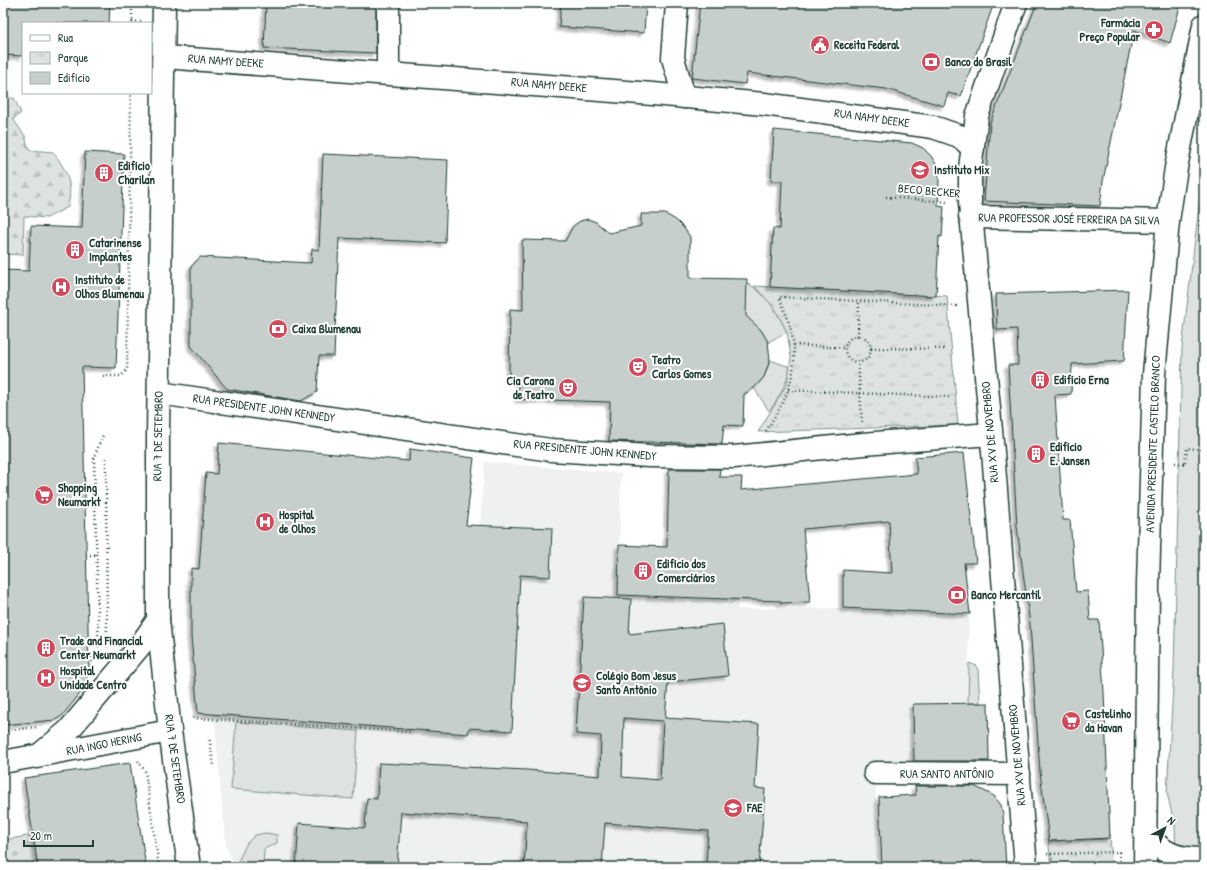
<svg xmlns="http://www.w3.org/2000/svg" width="1207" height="870" viewBox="0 0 1207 870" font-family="'Patrick Hand',sans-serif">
	<defs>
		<pattern id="forest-firs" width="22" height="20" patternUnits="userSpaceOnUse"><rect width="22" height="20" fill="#dee3e2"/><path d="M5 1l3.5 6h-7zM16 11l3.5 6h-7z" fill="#bec4c2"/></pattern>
		<pattern id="park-tufts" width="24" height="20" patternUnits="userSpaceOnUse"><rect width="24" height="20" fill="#dee3e2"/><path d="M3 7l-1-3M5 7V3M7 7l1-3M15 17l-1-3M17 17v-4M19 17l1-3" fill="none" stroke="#bec4c2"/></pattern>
		<filter id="shadow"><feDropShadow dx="-3.5" dy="3.5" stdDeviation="1" flood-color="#0004"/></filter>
	</defs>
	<rect width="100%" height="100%" fill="#fff"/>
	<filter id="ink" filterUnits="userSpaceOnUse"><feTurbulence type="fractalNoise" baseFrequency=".025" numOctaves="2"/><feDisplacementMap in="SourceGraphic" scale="8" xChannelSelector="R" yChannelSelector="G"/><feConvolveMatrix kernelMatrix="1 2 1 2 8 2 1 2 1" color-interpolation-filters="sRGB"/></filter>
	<g filter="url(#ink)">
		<path fill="#eef1f0" d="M485,462L621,473L618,595L737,599V609L843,608L969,614L968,703L913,704L914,763L875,774L879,867H235L226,846L214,714L198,713L191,637V568L475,590Z"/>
		<g fill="#dee3e2" stroke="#7e908b">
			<path d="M1204,177V867H1176L1175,826L1167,793L1174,669L1182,348L1200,197Z"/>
			<path d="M746,283C767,293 777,312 787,332L768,342L761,330L745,318Z"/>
			<path d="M770,360L790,367C786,385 780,397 769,411L754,388L764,377Z"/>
			<path d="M969,663L977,666L978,670L980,703H968Z"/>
			<path d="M236,722L358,731L353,799L231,789Z"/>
			<path d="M266,833L277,835V843L264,849L263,867H237V863L247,843L255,835Z"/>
		</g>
		<g fill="url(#forest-firs)" stroke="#7e908b">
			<path d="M3,98H14L21,113L13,119L25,136L29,150L53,152C67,171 73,183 68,207L47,218L24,216L23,255L3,254Z"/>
			<path d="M34,835L38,867H3V840Z"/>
		</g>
		<g fill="url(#park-tufts)" stroke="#7e908b">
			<path d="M754,286L947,296L958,425L758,432L787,384L791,357L787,332L775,308Z"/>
			<path d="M1110,834L1112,867H1051L1048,836L1051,841H1057L1107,839Z"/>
		</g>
		<g fill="#c7cfcc" stroke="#1f3d34" fill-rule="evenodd" filter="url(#shadow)">
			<path d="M3,3H110L109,23H23V56L3,55Z"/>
			<path d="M266,3H376V53L264,48Z"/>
			<path d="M561,3H646L644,33L559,27Z"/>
			<path d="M700,3H994L961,96L948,93L944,106L886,89L747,73L745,84L692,78Z"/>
			<path d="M1037,3H1181L1170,43L1134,30L1103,181L1100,206L984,201L990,123Z"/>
			<path d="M774,130L912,143L923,148L931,156L937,166L939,179L938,206L944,207L942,237L939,236L936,296L770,287L773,228L780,229L782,181H771Z"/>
			<path d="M85,152L124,154L116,368L82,367L89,672L82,691L62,716L55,720L3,725V270L29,271L31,226L82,228Z"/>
			<path d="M323,154L448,160L445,243L339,238L334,356H319L317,392L301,401L227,389L191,346V267L200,257L311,263L312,249L319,250Z"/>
			<path d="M641,214H665L676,220L684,228L690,237V278L747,279L746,316L761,330L768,342L770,360L764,377L754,388L744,394L743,426L724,425L722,444L609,441L610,402L518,399L519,379L509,378L510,309L523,310L522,240L565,241L573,226L580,221L588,219L596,222L609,233L641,226Z"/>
			<path d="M1128,290L1124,361L1072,364L1071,394L1055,395L1063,520H1070L1076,592L1088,591L1090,620H1099L1104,692L1110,838L1049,841L1040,772L1030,624L1017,527L1008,365H1018L1017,329L997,330L996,294Z"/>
			<path d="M219,443L409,461L410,449L474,458L466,525L552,528L550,577L520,575L512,731L469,728L468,734L198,713L191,637V568L199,569L206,473L217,474Z"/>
			<path d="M964,453L976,563H964L970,614L843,608V570L892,573L889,521L803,529L810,602L781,603V601L618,595L619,545L667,547L669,469H720L719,477H742L741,490L917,474L915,457Z"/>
			<path d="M584,597L631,599L629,634L723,624L728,676L668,682L665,718L759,724L755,788L765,789L759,867H706L708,831L605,823L602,867H524L527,821L401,812L397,867H296L299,823L365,828L367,798L377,799L379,763L527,770L600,776L601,736L576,734ZM624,718L663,721L660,780L622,777Z"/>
			<path d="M988,703L989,761H914L913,704Z"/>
			<path d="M130,763L146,867H38L24,778Z"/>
			<path d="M915,786H974L994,796L1001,805L1003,814L1006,867H882L879,797L916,795Z"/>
		</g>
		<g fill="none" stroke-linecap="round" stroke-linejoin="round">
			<defs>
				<g id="minor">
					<path d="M677,3L673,58L684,97"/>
					<path d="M1016,3L977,116L970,168V203L993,452L1026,867"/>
					<path d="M164,57L653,94L764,104L933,127L959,136L973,148"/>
					<path d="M388,73V3"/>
					<path d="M970,217L1168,221"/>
					<path d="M159,393L551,450L649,456L734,457L863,444L990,434"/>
					<path d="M37,757L68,731L139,647L158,620"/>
					<path d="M3,762L170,731"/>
					<path d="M875,773L1019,774"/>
				</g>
				<g id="major">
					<path d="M164,3L158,435V620L170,731L189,867"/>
					<path d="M1145,832C1162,854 1177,859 1204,859"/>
					<path d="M1145,867L1148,584L1154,374L1168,221L1176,168L1204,25"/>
				</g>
			</defs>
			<use href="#minor" stroke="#1f3d34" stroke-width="25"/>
			<use href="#major" stroke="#1f3d34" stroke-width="25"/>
			<g stroke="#1f3d34" stroke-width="2.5" stroke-dasharray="1 3" stroke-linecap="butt">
				<path d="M132,21L141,22"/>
				<path d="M132,23V3"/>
				<path d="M886,197L948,202"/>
				<path d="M858,336L859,302"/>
				<circle cx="858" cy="349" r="13"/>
				<path d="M794,345L846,348"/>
				<path d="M871,348L946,349"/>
				<path d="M858,361L862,423"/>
				<path d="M103,376H121L127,370L131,93"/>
				<path d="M788,390L949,397"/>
				<path d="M766,431C774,417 783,405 788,390C800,357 793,328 779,297L957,306"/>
				<path d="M106,458L107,650"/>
				<path d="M1175,463L1185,464L1187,448L1204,450"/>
				<path d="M86,555H96"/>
				<path d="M99,659L94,457L103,435"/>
				<path d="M92,666V654L98,653"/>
				<path d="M193,718L412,732"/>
				<path d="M3,731L37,727"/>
				<path d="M209,736L214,766"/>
				<path d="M138,761L145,771L159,867"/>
				<path d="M1047,854L1119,852L1120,867"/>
				<path d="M1051,854L1053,867"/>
			</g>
			<use href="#minor" stroke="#fff" stroke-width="22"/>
			<use href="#major" stroke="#fff" stroke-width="22"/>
		</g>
	</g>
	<defs>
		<symbol id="pharmacy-disc" viewBox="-11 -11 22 22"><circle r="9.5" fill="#d1495b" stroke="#fff"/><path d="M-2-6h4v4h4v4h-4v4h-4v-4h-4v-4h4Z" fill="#fff"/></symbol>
		<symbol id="civic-disc" viewBox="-11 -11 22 22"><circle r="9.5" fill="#d1495b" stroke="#fff"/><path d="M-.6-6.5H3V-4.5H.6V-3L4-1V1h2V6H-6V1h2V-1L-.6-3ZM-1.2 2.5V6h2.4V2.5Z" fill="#fff"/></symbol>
		<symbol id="bank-disc" viewBox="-11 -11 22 22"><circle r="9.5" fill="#d1495b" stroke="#fff"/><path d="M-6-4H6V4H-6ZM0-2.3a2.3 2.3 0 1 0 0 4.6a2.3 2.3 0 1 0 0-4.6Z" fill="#fff"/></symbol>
		<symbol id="university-disc" viewBox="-11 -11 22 22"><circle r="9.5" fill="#d1495b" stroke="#fff"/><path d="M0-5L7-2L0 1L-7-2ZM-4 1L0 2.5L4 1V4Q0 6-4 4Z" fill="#fff"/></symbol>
		<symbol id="building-disc" viewBox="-11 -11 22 22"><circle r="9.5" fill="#d1495b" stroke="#fff"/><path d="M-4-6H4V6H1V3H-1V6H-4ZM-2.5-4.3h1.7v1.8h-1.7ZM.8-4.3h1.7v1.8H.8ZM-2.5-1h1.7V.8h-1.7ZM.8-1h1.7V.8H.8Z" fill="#fff"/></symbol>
		<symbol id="hospital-disc" viewBox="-11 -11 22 22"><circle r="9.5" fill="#d1495b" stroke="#fff"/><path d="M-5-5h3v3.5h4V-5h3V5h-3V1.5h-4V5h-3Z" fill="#fff"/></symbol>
		<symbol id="theatre-disc" viewBox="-11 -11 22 22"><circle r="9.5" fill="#d1495b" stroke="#fff"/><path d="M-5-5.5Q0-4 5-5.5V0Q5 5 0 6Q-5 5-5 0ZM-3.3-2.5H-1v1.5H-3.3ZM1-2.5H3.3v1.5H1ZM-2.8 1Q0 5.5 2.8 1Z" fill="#fff"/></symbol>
		<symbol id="supermarket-disc" viewBox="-11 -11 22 22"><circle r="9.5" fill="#d1495b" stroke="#fff"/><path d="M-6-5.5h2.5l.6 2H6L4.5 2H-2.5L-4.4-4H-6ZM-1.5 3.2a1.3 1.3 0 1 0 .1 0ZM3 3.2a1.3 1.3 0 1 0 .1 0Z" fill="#fff"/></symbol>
		<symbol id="school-disc" viewBox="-11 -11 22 22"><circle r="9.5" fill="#d1495b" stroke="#fff"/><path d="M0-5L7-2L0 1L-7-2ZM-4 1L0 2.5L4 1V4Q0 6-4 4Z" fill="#fff"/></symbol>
	</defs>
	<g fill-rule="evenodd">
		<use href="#pharmacy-disc" x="1143" y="19" width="22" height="22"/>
		<use href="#civic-disc" x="809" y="34" width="22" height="22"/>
		<use href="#bank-disc" x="920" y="51" width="22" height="22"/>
		<use href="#university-disc" x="909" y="159" width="22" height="22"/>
		<use href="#building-disc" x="93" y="162" width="22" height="22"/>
		<use href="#building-disc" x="64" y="239" width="22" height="22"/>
		<use href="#hospital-disc" x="50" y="276" width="22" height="22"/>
		<use href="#bank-disc" x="267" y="318" width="22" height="22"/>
		<use href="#theatre-disc" x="627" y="356" width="22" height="22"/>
		<use href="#building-disc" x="1029" y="369" width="22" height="22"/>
		<use href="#theatre-disc" x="557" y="377" width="22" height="22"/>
		<use href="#building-disc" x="1025" y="443" width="22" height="22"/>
		<use href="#supermarket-disc" x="33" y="484" width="22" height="22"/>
		<use href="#hospital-disc" x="254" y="511" width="22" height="22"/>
		<use href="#building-disc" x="632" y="560" width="22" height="22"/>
		<use href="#bank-disc" x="946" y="584" width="22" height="22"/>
		<use href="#building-disc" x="35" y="637" width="22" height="22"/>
		<use href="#hospital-disc" x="35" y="667" width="22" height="22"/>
		<use href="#school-disc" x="571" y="672" width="22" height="22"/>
		<use href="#supermarket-disc" x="1060" y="710" width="22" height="22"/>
		<use href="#university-disc" x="722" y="797" width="22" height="22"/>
	</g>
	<g text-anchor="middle" stroke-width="4" stroke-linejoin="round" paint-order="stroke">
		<g font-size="12" font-weight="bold" fill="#1f3d34" stroke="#fff" text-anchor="start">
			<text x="1140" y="27" text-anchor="end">Farmácia<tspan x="1140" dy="14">Preço Popular</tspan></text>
			<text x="834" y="49">Receita Federal</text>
			<text x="945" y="66">Banco do Brasil</text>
			<text x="118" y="170">Edifício<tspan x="118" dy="14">Charilan</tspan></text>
			<text x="934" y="174">Instituto Mix</text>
			<text x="89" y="247">Catarinense<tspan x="89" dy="14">Implantes</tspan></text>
			<text x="75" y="284">Instituto de<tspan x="75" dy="14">Olhos Blumenau</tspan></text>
			<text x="292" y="333">Caixa Blumenau</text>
			<text x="652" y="364">Teatro<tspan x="652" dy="14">Carlos Gomes</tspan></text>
			<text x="1054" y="384">Edifício Erna</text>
			<text x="554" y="385" text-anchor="end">Cia Carona<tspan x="554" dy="14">de Teatro</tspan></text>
			<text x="1050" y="451">Edifício<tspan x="1050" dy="14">E. Jansen</tspan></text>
			<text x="58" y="492">Shopping<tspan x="58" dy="14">Neumarkt</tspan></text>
			<text x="279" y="519">Hospital<tspan x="279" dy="14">de Olhos</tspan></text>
			<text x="657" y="568">Edifício dos<tspan x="657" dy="14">Comerciários</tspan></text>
			<text x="971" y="599">Banco Mercantil</text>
			<text x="60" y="645">Trade and Financial<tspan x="60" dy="14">Center Neumarkt</tspan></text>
			<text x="60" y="675">Hospital<tspan x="60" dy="14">Unidade Centro</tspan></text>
			<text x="596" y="680">Colégio Bom Jesus<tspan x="596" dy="14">Santo Antônio</tspan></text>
			<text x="1085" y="718">Castelinho<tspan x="1085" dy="14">da Havan</tspan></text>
			<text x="747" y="812">FAE</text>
		</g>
		<g font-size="12" fill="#1f3d34" stroke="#fff">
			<text transform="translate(226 61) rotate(4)" y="4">RUA NAMY DEEKE</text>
			<text transform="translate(549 85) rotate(5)" y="4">RUA NAMY DEEKE</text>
			<text transform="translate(872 118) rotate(8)" y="4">RUA NAMY DEEKE</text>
			<text transform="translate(929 191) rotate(5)" y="4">BECO BECKER</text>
			<text transform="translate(1069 219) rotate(1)" y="4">RUA PROFESSOR JOSÉ FERREIRA DA SILVA</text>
			<text transform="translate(264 408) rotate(8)" y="4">RUA PRESIDENTE JOHN KENNEDY</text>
			<text transform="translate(990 432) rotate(-95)" y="4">RUA XV DE NOVEMBRO</text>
			<text transform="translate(158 436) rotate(-89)" y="4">RUA 7 DE SETEMBRO</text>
			<text transform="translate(1153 444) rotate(-88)" y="4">AVENIDA PRESIDENTE CASTELO BRANCO</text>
			<text transform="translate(585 450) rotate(5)" y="4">RUA PRESIDENTE JOHN KENNEDY</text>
			<text transform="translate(104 744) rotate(-11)" y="4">RUA INGO HERING</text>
			<text transform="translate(1017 755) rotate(-95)" y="4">RUA XV DE NOVEMBRO</text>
			<text transform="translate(175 759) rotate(82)" y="4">RUA 7 DE SETEMBRO</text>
			<text x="947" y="778">RUA SANTO ANTÔNIO</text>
		</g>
	</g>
	<rect width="1207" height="870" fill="none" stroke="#fff" stroke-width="16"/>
	<rect x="8" y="8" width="1191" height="854" fill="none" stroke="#1f3d34" stroke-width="1.5" filter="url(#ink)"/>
	<rect x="22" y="22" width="130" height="72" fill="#ffffff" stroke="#a5b1ae"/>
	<rect x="30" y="35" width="20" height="6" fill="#ffffff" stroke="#a5b1ae"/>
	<text x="58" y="42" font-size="12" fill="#1f3d34">Rua</text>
	<rect x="30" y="52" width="20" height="12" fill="url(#park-tufts)" stroke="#a5b1ae"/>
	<text x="58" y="62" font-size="12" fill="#1f3d34">Parque</text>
	<rect x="30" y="72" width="20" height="12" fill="#c7cfcc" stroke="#a5b1ae"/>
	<text x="58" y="82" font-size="12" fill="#1f3d34">Edifício</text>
	<g transform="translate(1165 828) rotate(41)" stroke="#ffffff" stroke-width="3" paint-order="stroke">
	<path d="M0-3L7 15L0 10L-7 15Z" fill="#1f3d34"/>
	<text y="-6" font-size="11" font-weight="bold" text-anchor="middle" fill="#1f3d34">N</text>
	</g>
	<path d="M24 840v6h69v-6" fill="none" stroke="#1f3d34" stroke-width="2"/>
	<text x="30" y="840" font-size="12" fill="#1f3d34" stroke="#ffffff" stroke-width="3" paint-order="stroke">20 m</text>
</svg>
